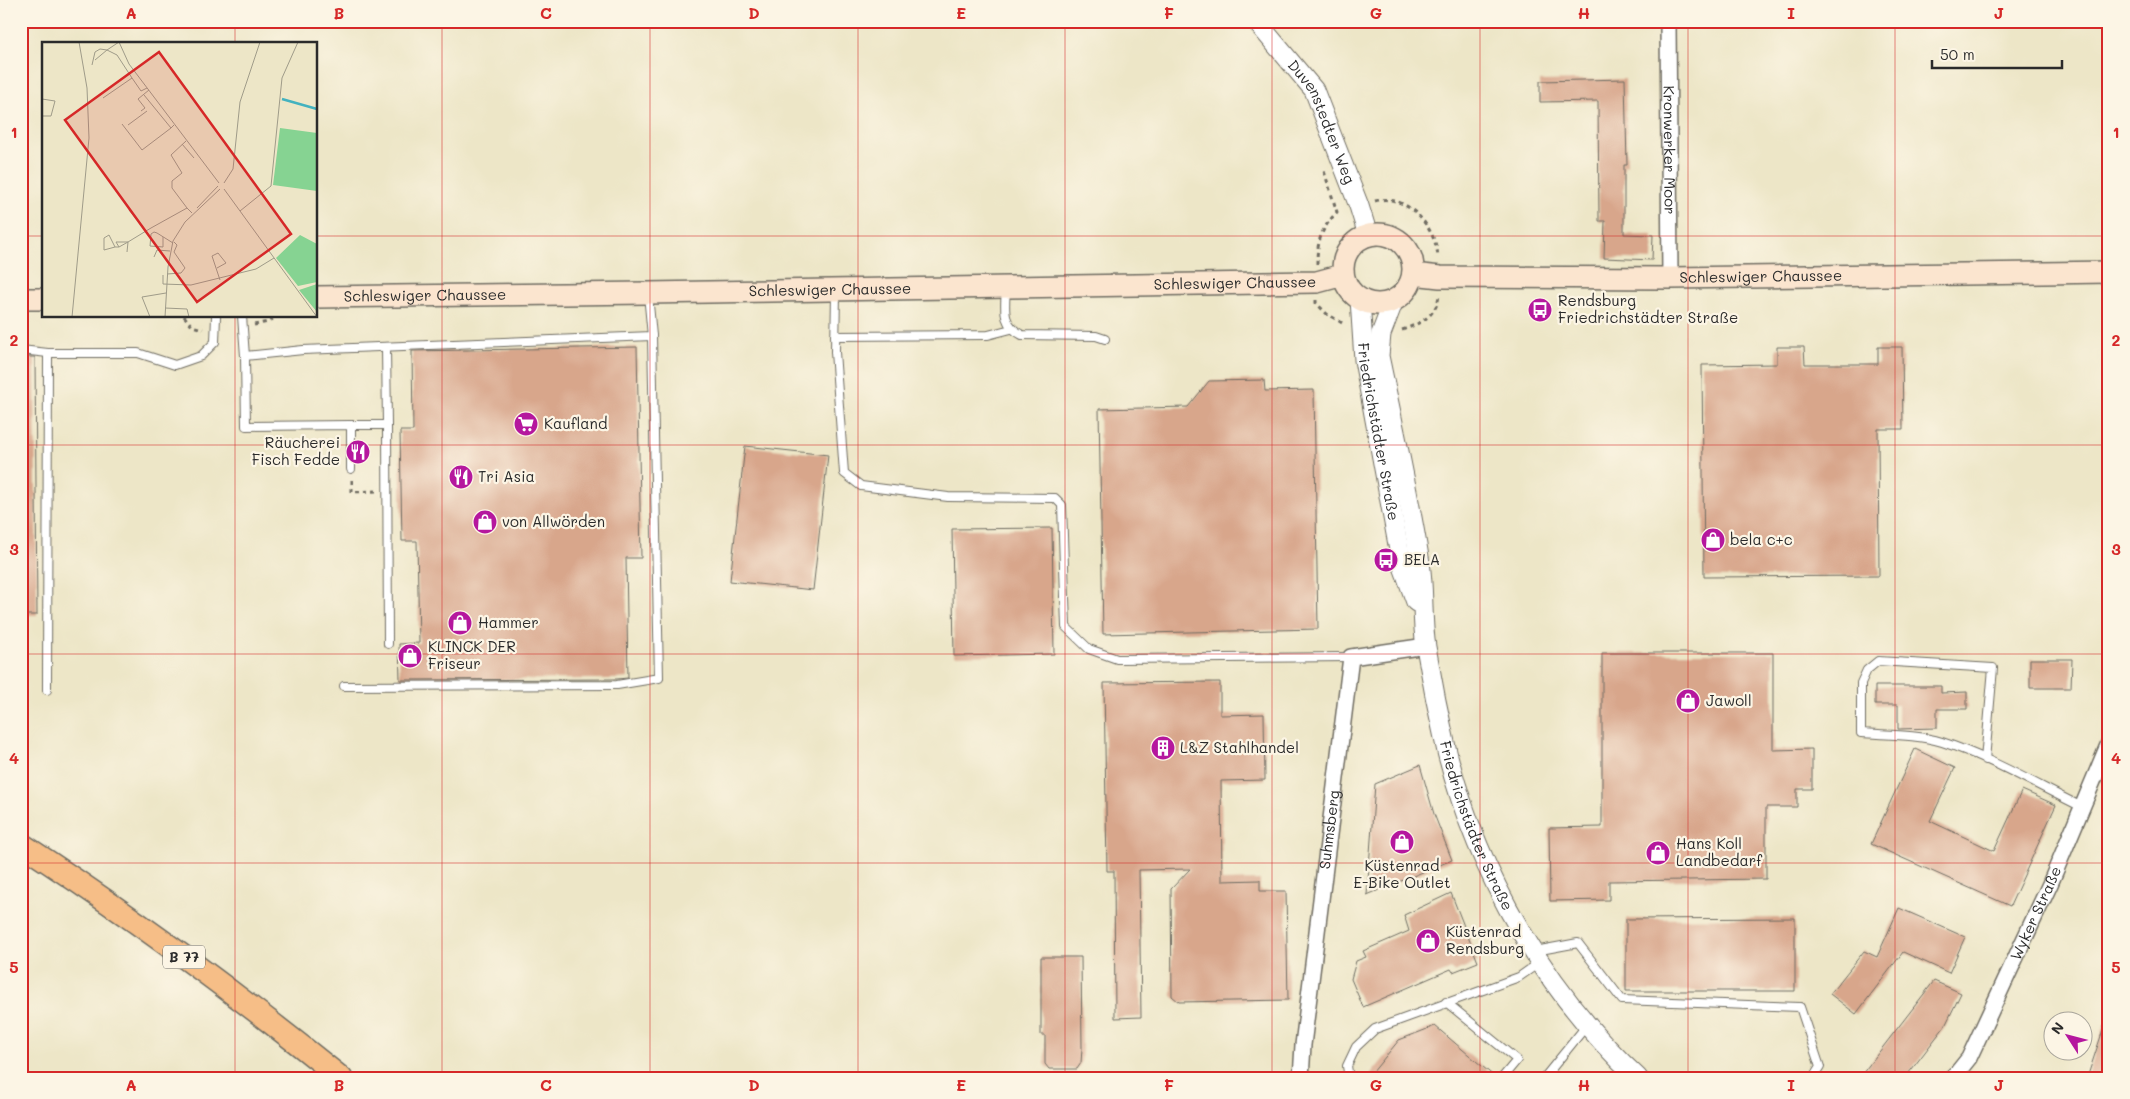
<svg xmlns="http://www.w3.org/2000/svg" width="2130" height="1099" viewBox="0 0 2130 1099" font-family="Mali,sans-serif">
	<rect width="100%" height="100%" fill="#fcf5e5"/>
	<filter id="ink" filterUnits="userSpaceOnUse"><feTurbulence type="fractalNoise" baseFrequency=".02" numOctaves="2"/><feDisplacementMap in="SourceGraphic" scale="10" xChannelSelector="R" yChannelSelector="G"/><feConvolveMatrix kernelMatrix="1 2 1 2 8 2 1 2 1" color-interpolation-filters="sRGB"/></filter>
	<filter id="wash" filterUnits="userSpaceOnUse"><feTurbulence type="fractalNoise" baseFrequency=".0096" numOctaves="4" result="noise"/><feDisplacementMap in="SourceGraphic" scale="20" xChannelSelector="R" yChannelSelector="G"/><feGaussianBlur stdDeviation="1.12" result="paint"/><feColorMatrix in="noise" values="0 0 0 0 0 0 0 0 0 0 0 0 0 0 0 0 0 1.4 0 .05"/><feComposite in="paint" operator="in"/></filter>
	<g filter="url(#wash)">
		<rect width="100%" height="100%" fill="#ede6c7"/>
		<g id="blocks">
			<g fill="#d8a68b">
				<path d="M1625,79L1627,165H1624V234L1653,235L1652,260L1604,258L1605,221H1599L1598,101L1540,102V81Z"/>
				<path d="M637,347L641,558H626L628,678L617,679L400,680L399,644L419,643L417,541H402L400,431H413L412,351Z"/>
				<path d="M1777,347H1804L1805,364H1878V347H1902L1903,429H1878L1879,576L1704,577L1702,365L1777,364Z"/>
				<path d="M21,357H35L37,615H21Z"/>
				<path d="M1264,380L1265,391L1314,390L1318,629L1103,634L1099,409L1188,407L1209,381Z"/>
				<path d="M745,446L828,455L813,590L730,581Z"/>
				<path d="M1052,528L1054,654L954,656L952,529Z"/>
				<path d="M1602,653H1773V750L1812,749V789H1797V807H1766V879L1609,881V900L1550,901L1549,828L1602,827Z"/>
				<path d="M2030,659H2072L2071,688H2030Z"/>
				<path d="M1220,682V715L1264,714L1265,780L1221,781L1222,881L1260,880V891H1286L1288,1000L1179,1002L1172,996L1171,889L1190,869L1139,870L1141,1017L1115,1018L1114,871H1107L1104,683Z"/>
				<path d="M1875,686H1941V693L1967,692V709H1937V728L1898,729V705H1875Z"/>
				<path d="M1915,749L1955,768L1930,821L1994,851L2022,790L2056,805L2010,906L1871,844Z"/>
				<path d="M1420,765L1434,814L1452,860L1367,895L1375,784Z"/>
				<path d="M1451,893L1478,962L1453,972L1451,969L1363,1007L1351,979L1356,961L1366,957L1363,951L1409,931L1404,915Z"/>
				<path d="M1899,908L1965,937L1949,973L1903,952L1856,1014L1830,994L1864,951L1877,957Z"/>
				<path d="M1795,918V991H1626V919Z"/>
				<path d="M1041,957H1081L1082,1048L1081,1063L1077,1069H1049L1045,1064V1035H1041Z"/>
				<path d="M1934,981L1961,993L1945,1026L1905,1078H1859Z"/>
				<path d="M2106,1021H2109V1078H2087Z"/>
				<path d="M1435,1026L1496,1078H1368L1399,1040Z"/>
			</g>
		</g>
	</g>
	<g filter="url(#ink)">
		<use href="#blocks" fill-opacity="0" stroke="#6f6c62" stroke-width="1"/>
		<g fill="none" stroke-linecap="round" stroke-linejoin="round">
			<defs>
				<g id="service">
					<path d="M1006,288C1005,309 1001,324 1022,335L1096,336L1105,339"/>
					<path d="M836,292L835,352L844,473L861,486L948,497L1055,498L1062,505L1066,627L1089,649L1117,659L1351,657"/>
					<path d="M242,316L245,356L246,426L351,425V469"/>
					<path d="M835,336L988,335L1011,329"/>
					<path d="M21,350L48,353"/>
					<path d="M245,356L303,350L652,336L648,294"/>
					<path d="M351,425H387L386,347"/>
					<path d="M387,425L388,644"/>
					<path d="M344,686L617,685L659,678L652,336"/>
					<path d="M47,690L48,353H138L175,365L201,356L215,342L216,316"/>
					<path d="M1985,760L1993,668L1878,661L1867,670L1861,683V733C1887,735 1916,734 1942,742C1989,757 2037,785 2082,807"/>
					<path d="M1535,951L1578,943L1622,1000L1800,1007L1820,1067L1813,1078"/>
					<path d="M1446,1002L1517,1060L1502,1078"/>
					<path d="M1349,1078L1347,1066L1356,1047L1375,1029L1519,977L1539,963"/>
					<path d="M1544,1078L1587,1025"/>
				</g>
				<g id="minor">
					<path id="s1" d="M1668,21L1670,278"/>
					<path id="s2" d="M1301,1078L1303,1045L1351,657L1426,646"/>
					<path id="s3" d="M1953,1078L1969,1058L2050,884L2109,743"/>
				</g>
				<g id="tertiary">
					<path id="s4" d="M1256,21L1314,90L1359,206L1368,235"/>
					<path id="s5" d="M1360,299L1364,360L1401,561L1416,602"/>
					<path id="s6" d="M1394,300L1381,334L1379,356C1393,423 1408,490 1419,557C1425,587 1421,617 1426,647C1432,682 1439,717 1447,752C1478,874 1545,992 1638,1078"/>
				</g>
				<g id="secondary">
					<circle cx="1378" cy="269" r="35"/>
					<path id="s7" d="M1413,274L1440,277L1670,278L2109,272"/>
					<path id="s8" d="M316,297L648,293L1317,282L1343,275"/>
					<path d="M21,299H44"/>
				</g>
				<path id="primary" d="M21,844C132,916 238,995 341,1078"/>
			</defs>
			<use href="#service" stroke="#6f6c62" stroke-width="10"/>
			<use href="#minor" stroke="#6f6c62" stroke-width="18"/>
			<use href="#tertiary" stroke="#6f6c62" stroke-width="21"/>
			<use href="#secondary" stroke="#6f6c62" stroke-width="24"/>
			<use href="#primary" stroke="#6f6c62" stroke-width="25"/>
			<g stroke="#6f6c62" stroke-width="3" stroke-dasharray="4 4" stroke-linecap="butt">
				<path d="M1375,201C1407,192 1437,229 1438,258"/>
				<path d="M1317,264C1317,241 1321,229 1337,212L1323,168"/>
				<path d="M1316,300V303L1327,314L1344,324"/>
				<path d="M184,316L192,326L203,329"/>
				<path d="M254,325L268,322L278,316"/>
				<path d="M1402,330C1420,324 1438,315 1439,294"/>
				<path d="M352,480V492L376,491"/>
			</g>
			<use href="#service" stroke="#fff" stroke-width="8"/>
			<use href="#minor" stroke="#fff" stroke-width="15"/>
			<use href="#tertiary" stroke="#fff" stroke-width="19"/>
			<use href="#secondary" stroke="#fbe5cf" stroke-width="21"/>
			<use href="#primary" stroke="#f6be87" stroke-width="22"/>
		</g>
	</g>
	<path fill="none" stroke="#d62828" stroke-width="1" stroke-opacity="0.55" d="M235,21V44M442,21V1078M650,21V1078M858,21V1078M1065,21V1078M1272,21V1078M1480,21V1078M1688,21V1078M1895,21V1078M21,236H44M316,236H2109M235,316V1078M21,445H2109M21,654H2109M21,863H2109"/>
	<defs>
		<symbol id="bus-disc" viewBox="-11 -11 22 22"><circle r="9.5" fill="#b5179e" stroke="#fcf5e5"/><path d="M-5-6H5V4H4V6H2V4H-2V6H-4V4H-5ZM-3.5-4V0h7V-4ZM-3.5 1.2v1.5H-2V1.2ZM2 1.2v1.5H3.5V1.2Z" fill="#fff"/></symbol>
		<symbol id="supermarket-disc" viewBox="-11 -11 22 22"><circle r="9.5" fill="#b5179e" stroke="#fcf5e5"/><path d="M-6-5.5h2.5l.6 2H6L4.5 2H-2.5L-4.4-4H-6ZM-1.5 3.2a1.3 1.3 0 1 0 .1 0ZM3 3.2a1.3 1.3 0 1 0 .1 0Z" fill="#fff"/></symbol>
		<symbol id="restaurant-disc" viewBox="-11 -11 22 22"><circle r="9.5" fill="#b5179e" stroke="#fcf5e5"/><path d="M-5-6h1v4h1v-4h1v4h1v-4h1v5L-1.5 .5V6h-2V.5L-5-1ZM5-6V6H3V1.5H1.5Q1.5-4 5-6Z" fill="#fff"/></symbol>
		<symbol id="shop-disc" viewBox="-11 -11 22 22"><circle r="9.5" fill="#b5179e" stroke="#fcf5e5"/><path d="M-5-2.5h2.3a2.7 3.5 0 0 1 5.4 0H5L5.5 6h-11ZM-1.5-2.5h3a1.5 2.3 0 0 0-3 0Z" fill="#fff"/></symbol>
		<symbol id="building-disc" viewBox="-11 -11 22 22"><circle r="9.5" fill="#b5179e" stroke="#fcf5e5"/><path d="M-4-6H4V6H1V3H-1V6H-4ZM-2.5-4.3h1.7v1.8h-1.7ZM.8-4.3h1.7v1.8H.8ZM-2.5-1h1.7V.8h-1.7ZM.8-1h1.7V.8H.8Z" fill="#fff"/></symbol>
	</defs>
	<g fill-rule="evenodd">
		<use href="#bus-disc" x="1526" y="296" width="28" height="28"/>
		<use href="#supermarket-disc" x="512" y="410" width="28" height="28"/>
		<use href="#restaurant-disc" x="344" y="438" width="28" height="28"/>
		<use href="#restaurant-disc" x="447" y="463" width="28" height="28"/>
		<use href="#shop-disc" x="471" y="508" width="28" height="28"/>
		<use href="#shop-disc" x="1699" y="526" width="28" height="28"/>
		<use href="#bus-disc" x="1372" y="546" width="28" height="28"/>
		<use href="#shop-disc" x="446" y="609" width="28" height="28"/>
		<use href="#shop-disc" x="396" y="642" width="28" height="28"/>
		<use href="#shop-disc" x="1674" y="687" width="28" height="28"/>
		<use href="#building-disc" x="1149" y="734" width="28" height="28"/>
		<use href="#shop-disc" x="1388" y="828" width="28" height="28"/>
		<use href="#shop-disc" x="1644" y="839" width="28" height="28"/>
		<use href="#shop-disc" x="1414" y="927" width="28" height="28"/>
	</g>
	<g text-anchor="middle" stroke-width="4.5" stroke-linejoin="round" paint-order="stroke">
		<rect fill="#fcf5e5" stroke="#6a6863" stroke-width="1" x="163" y="945.5" width="42" height="23" rx="4"/>
		<g font-size="14" font-weight="bold" fill="#2b2b2b">
			<text x="184" y="962">B 77</text>
		</g>
		<g font-size="15" fill="#2b2b2b" stroke="#fcf5e5">
			<text dy="5" stroke="none"><textPath href="#s4" startOffset="122">Duvenstedter Weg</textPath></text>
			<text dy="5" stroke="none"><textPath href="#s1" startOffset="129">Kronwerker Moor</textPath></text>
			<text dy="5" stroke="none"><textPath href="#s7" startOffset="348">Schleswiger Chaussee</textPath></text>
			<text dy="5" stroke="none"><textPath href="#s8" startOffset="919">Schleswiger Chaussee</textPath></text>
			<text dy="5" stroke="none"><textPath href="#s8" startOffset="514">Schleswiger Chaussee</textPath></text>
			<text dy="5" stroke="none"><textPath href="#s8" startOffset="109">Schleswiger Chaussee</textPath></text>
			<text dy="5" stroke="none"><textPath href="#s5" startOffset="134">Friedrichstädter Straße</textPath></text>
			<text dy="5" stroke="none"><textPath href="#s6" startOffset="540">Friedrichstädter Straße</textPath></text>
			<text dy="5" stroke="none"><textPath href="#s2" startOffset="250">Suhmsberg</textPath></text>
			<text dy="5" stroke="none"><textPath href="#s3" startOffset="185">Wyker Straße</textPath></text>
		</g>
		<g font-size="15" fill="#2b2b2b" stroke="#fcf5e5" text-anchor="start">
			<text x="1558" y="306">Rendsburg<tspan x="1558" dy="17">Friedrichstädter Straße</tspan></text>
			<text x="544" y="429">Kaufland</text>
			<text x="340" y="448" text-anchor="end">Räucherei<tspan x="340" dy="17">Fisch Fedde</tspan></text>
			<text x="478" y="482">Tri Asia</text>
			<text x="502" y="527">von Allwörden</text>
			<text x="1730" y="545">bela c+c</text>
			<text x="1404" y="565">BELA</text>
			<text x="478" y="628">Hammer</text>
			<text x="428" y="652">KLINCK DER<tspan x="428" dy="17">Friseur</tspan></text>
			<text x="1706" y="706">Jawoll</text>
			<text x="1180" y="753">L&amp;Z Stahlhandel</text>
			<text x="1676" y="849">Hans Koll<tspan x="1676" dy="17">Landbedarf</tspan></text>
			<text x="1402" y="871" text-anchor="middle">Küstenrad<tspan x="1402" dy="17">E-Bike Outlet</tspan></text>
			<text x="1446" y="937">Küstenrad<tspan x="1446" dy="17">Rendsburg</tspan></text>
		</g>
	</g>
	<g transform="translate(42 42)">
		<rect width="275" height="275" fill="#ede6c7"/>
		<path d="M238,86L275,91V149L231,143ZM258,193L275,202V240L256,244L234,216ZM275,242V270L257,248Z" fill="#86d392"/>
		<path fill="none" stroke="#43b2bf" stroke-width="2.5" d="M240,57L275,67"/>
		<path fill="none" stroke="#9f9b89" stroke-width="1" d="M77,0L65,8L75,13L90,36M77,0L87,22L177,141M53,18L65,8M50,23L53,10L58,7L65,8M102,53L129,86L132,83M61,56L90,36L99,49L105,46M0,57L13,59L9,74H0M99,69L103,66L96,57L107,48M80,82L100,108L129,86M86,83L105,69M144,99L129,113L140,131L130,139V146L145,166M140,102L152,116M182,141L191,127L198,60L218,0M182,147L275,275M155,166L176,144M87,168L104,189M198,169L229,144L240,36L256,0M121,195V205L108,204L109,192L112,190L115,191L131,201M73,205L62,208V196L67,193L73,205H77M85,210L86,200H74L77,205L86,200L104,189L109,186L145,166L150,171M112,215L115,208L128,209M175,226L184,221L176,211L170,214L178,238M125,232L139,231L143,226L132,210L135,203L132,200M121,233V242L149,243L214,227L232,216M123,266L145,267L147,275M30,275L47,96L45,46L37,0M108,275L100,255L124,251M123,275L126,225L131,199L143,180L178,147"/>
		<path fill="#d62828" fill-opacity="0.15" stroke="#d62828" stroke-width="2.5" d="M117,10L249,192L155,260L23,78Z"/>
		<rect width="275" height="275" fill="none" stroke="#2b2b2b" stroke-width="2.5"/>
	</g>
	<rect width="2130" height="1099" fill="none" stroke="#fcf5e5" stroke-width="55"/>
	<g transform="translate(2068 1036) rotate(306)"><circle r="24" fill="#fcf5e5" stroke="#a8a49b"/>
	<path d="M0-4L9 19L0 12L-9 19Z" fill="#b5179e"/>
	<text y="-8" font-size="14" font-weight="bold" text-anchor="middle" fill="#2b2b2b">N</text>
	</g>
	<path d="M1932 60v8h130v-8" fill="none" stroke="#2b2b2b" stroke-width="2.5"/>
	<text x="1940" y="60" font-size="15" fill="#2b2b2b" stroke="#fcf5e5" stroke-width="4" paint-order="stroke">50 m</text>
	<rect x="28" y="28" width="2074" height="1044" fill="none" stroke="#d62828" stroke-width="2"/>
	<g font-size="16" text-anchor="middle" font-weight="bold" fill="#d62828">
		<text x="131" y="19">A</text>
		<text x="339" y="19">B</text>
		<text x="546" y="19">C</text>
		<text x="754" y="19">D</text>
		<text x="961" y="19">E</text>
		<text x="1169" y="19">F</text>
		<text x="1376" y="19">G</text>
		<text x="1584" y="19">H</text>
		<text x="1791" y="19">I</text>
		<text x="1999" y="19">J</text>
		<text x="14" y="138">1</text>
		<text x="2116" y="138">1</text>
		<text x="14" y="346">2</text>
		<text x="2116" y="346">2</text>
		<text x="14" y="555">3</text>
		<text x="2116" y="555">3</text>
		<text x="14" y="764">4</text>
		<text x="2116" y="764">4</text>
		<text x="14" y="973">5</text>
		<text x="2116" y="973">5</text>
		<text x="131" y="1091">A</text>
		<text x="339" y="1091">B</text>
		<text x="546" y="1091">C</text>
		<text x="754" y="1091">D</text>
		<text x="961" y="1091">E</text>
		<text x="1169" y="1091">F</text>
		<text x="1376" y="1091">G</text>
		<text x="1584" y="1091">H</text>
		<text x="1791" y="1091">I</text>
		<text x="1999" y="1091">J</text>
	</g>
</svg>
